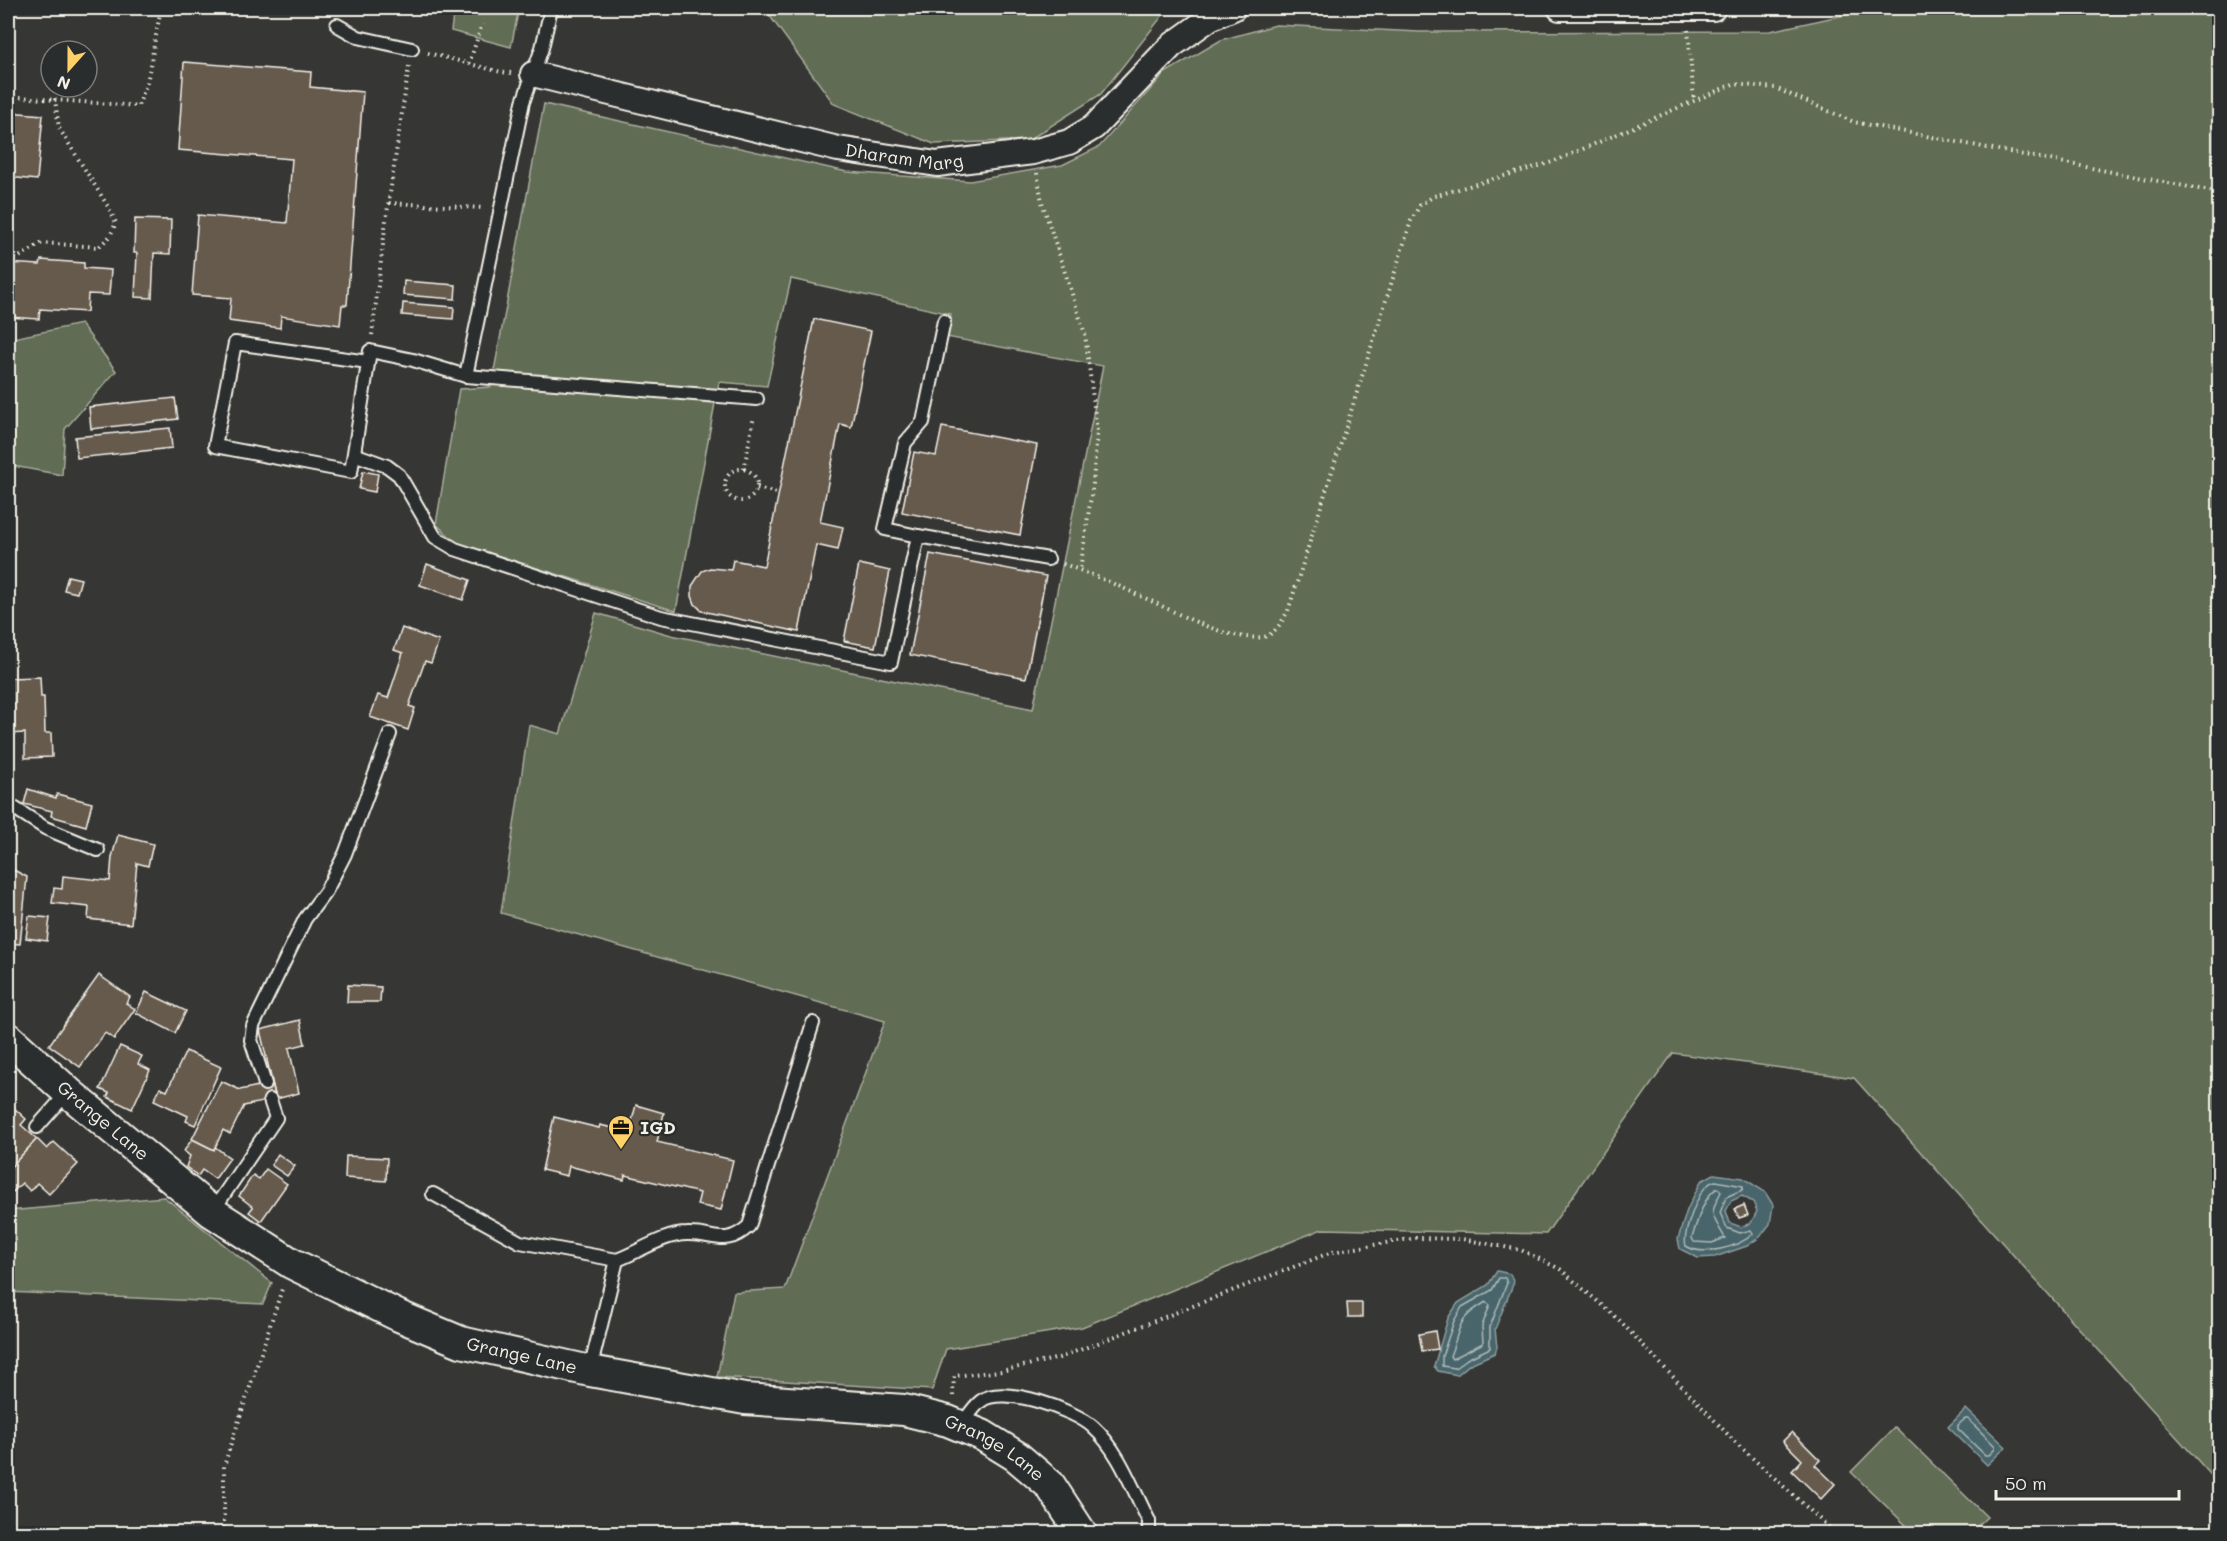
<svg xmlns="http://www.w3.org/2000/svg" width="2227" height="1541" viewBox="0 0 2227 1541" font-family="Mali,sans-serif">
	<rect width="100%" height="100%" fill="#363634"/>
	<filter id="ink" filterUnits="userSpaceOnUse"><feTurbulence type="fractalNoise" baseFrequency=".0167" numOctaves="2"/><feDisplacementMap in="SourceGraphic" scale="12" xChannelSelector="R" yChannelSelector="G"/><feConvolveMatrix kernelMatrix="1 2 1 2 8 2 1 2 1" color-interpolation-filters="sRGB"/></filter>
	<g filter="url(#ink)">
		<g fill="#616c53" stroke="#aaae9e" stroke-width="1.5">
			<path d="M454,8H519L511,47L451,31Z"/>
			<path d="M764,8H1165L1163,15L1101,94L1029,140L934,144L834,104Z"/>
			<path d="M1864,8H2219V1484L1854,1078L1673,1053L1546,1234L1322,1229L1082,1327L946,1349L932,1390L717,1377L734,1292L785,1289L885,1021L501,913L529,725L560,734L596,613L671,635L1033,709L1103,366L946,337L951,314L791,279L767,386L719,382L676,611L457,543L436,524L459,389L491,387L544,104L847,172L970,181L1062,165L1099,147L1165,73L1221,40L1276,25L1419,32L1770,31L1858,12Z"/>
			<path d="M81,324L116,371L65,429L62,475L8,465V339Z"/>
			<path d="M164,1197L272,1283L263,1304L8,1292V1211Z"/>
			<path d="M1895,1427L1987,1517L1970,1533H1914L1851,1472Z"/>
		</g>
		<g fill="#48656c" stroke="#8d9d9e" stroke-width="1.5" fill-rule="evenodd">
			<path d="M1714,1174L1743,1178L1765,1192L1773,1205L1770,1224L1760,1237L1747,1246L1715,1257L1698,1258L1680,1249L1678,1239L1687,1210L1701,1181ZM1742,1196L1753,1202L1757,1211L1751,1223L1741,1227L1730,1223L1726,1211L1731,1201Z"/>
			<path d="M1497,1271L1510,1274L1514,1282L1495,1329L1497,1347L1495,1353L1470,1364L1457,1375L1438,1371L1434,1366L1448,1318L1458,1303L1488,1285Z"/>
			<path d="M1966,1409L2006,1447L1987,1465L1948,1427Z"/>
		</g>
		<g fill="none" stroke-linecap="round" stroke-linejoin="round">
			<g stroke="#afb9b6" stroke-width="1.5">
				<path d="M1716,1181L1743,1186L1742,1190L1726,1197L1720,1213L1727,1228L1740,1233L1751,1230L1753,1234C1739,1247 1703,1257 1686,1246C1682,1235 1698,1192 1708,1185C1709,1183 1714,1181 1716,1181Z"/>
				<path d="M1716,1189H1719L1721,1192C1707,1217 1714,1217 1725,1238L1712,1243L1694,1242L1692,1238C1696,1225 1704,1196 1716,1189Z"/>
				<path d="M1499,1278H1505L1507,1283L1490,1327V1348L1467,1359L1455,1368L1442,1366V1356L1454,1321L1462,1307L1492,1290Z"/>
				<path d="M1486,1302L1490,1305L1482,1326L1483,1343L1452,1359L1450,1356C1462,1326 1455,1320 1486,1302Z"/>
				<path d="M1965,1419H1968L1995,1446V1449L1989,1455H1985L1958,1429V1425Z"/>
			</g>
		</g>
		<g fill="#665a4d" stroke="#f4f1e8" stroke-width="1.5">
			<path d="M184,62L311,72L310,87L363,92L347,305H342L340,325L281,316L280,328L229,321L231,298L192,295L198,215L287,223L292,159L178,150Z"/>
			<path d="M8,112L43,115L37,180L8,177Z"/>
			<path d="M8,214L12,215L9,249H8Z"/>
			<path d="M135,219L171,220L170,254L154,253L152,298L135,297L137,253H134Z"/>
			<path d="M41,260L84,263V268L111,270L109,295L88,294L87,312L40,309L39,319L8,317V263L40,265Z"/>
			<path d="M404,281L456,285L455,299L403,295Z"/>
			<path d="M403,303L454,307L453,319L402,315Z"/>
			<path d="M814,319L871,331L851,427L840,424L820,522L843,527L838,550L816,545L799,632L702,611L695,604L692,596V586L702,571L710,568L731,570L733,560L764,566Z"/>
			<path d="M175,398L178,419L91,429L89,407Z"/>
			<path d="M942,427L1037,445L1020,535L902,512L914,452L936,456Z"/>
			<path d="M170,428L172,448L77,458L75,437Z"/>
			<path d="M363,471L378,474L375,492L359,489Z"/>
			<path d="M930,554L1046,576L1026,678L910,655Z"/>
			<path d="M427,564L470,580L463,600L420,585Z"/>
			<path d="M859,564L890,571L875,647L844,641Z"/>
			<path d="M68,576L81,579L77,593L64,590Z"/>
			<path d="M402,628L439,641L431,663L425,661L409,706L415,708L408,730L370,717L378,695L388,698L403,653L394,650Z"/>
			<path d="M40,677L41,697H44L45,733H51L52,757L25,758V733L8,734V678Z"/>
			<path d="M28,789L56,798L57,794L92,803L86,826L51,816L52,811L24,804Z"/>
			<path d="M118,835L153,844L148,866L137,863L131,924L88,919L89,907L52,903L54,888L62,889L63,876L110,881L112,857Z"/>
			<path d="M8,867L27,877L20,944L8,943Z"/>
			<path d="M29,916L50,918L47,941L26,938Z"/>
			<path d="M99,975L130,997L126,1003L135,1009L114,1039L105,1033L80,1067L49,1045Z"/>
			<path d="M348,985L381,987L380,1002H347Z"/>
			<path d="M146,992L186,1011L175,1033L136,1013Z"/>
			<path d="M300,1020L305,1044L289,1048L299,1093L276,1099L260,1030Z"/>
			<path d="M120,1046L142,1056L138,1064L150,1070L132,1109L107,1097L109,1093L100,1089Z"/>
			<path d="M186,1051L221,1067L195,1125L186,1121L188,1116L154,1100L160,1088L167,1091Z"/>
			<path d="M221,1081L240,1090L272,1083L276,1099L244,1106L230,1134L223,1130L214,1150L192,1139Z"/>
			<path d="M636,1105L664,1113L657,1142L733,1160L721,1210L697,1205L700,1193L625,1175L624,1180L569,1166L567,1176L542,1170L554,1117L599,1128L600,1125L629,1132Z"/>
			<path d="M13,1107L26,1119L21,1125L37,1139L8,1170V1112Z"/>
			<path d="M37,1139L47,1149L54,1142L78,1164L49,1194L37,1183L30,1191L22,1183L13,1192L8,1187V1170Z"/>
			<path d="M192,1139L214,1150L215,1147L230,1158L215,1179L202,1170L198,1176L186,1167L190,1156L184,1151Z"/>
			<path d="M278,1154L295,1166L287,1176L271,1165Z"/>
			<path d="M346,1156L387,1158L386,1181L345,1178Z"/>
			<path d="M266,1169L287,1184L261,1221L249,1212L253,1207L239,1196L253,1175L259,1179Z"/>
			<path d="M1744,1205L1748,1215L1739,1218L1735,1209Z"/>
			<path d="M1347,1303H1362V1317H1348Z"/>
			<path d="M1435,1331L1438,1349L1422,1351L1419,1334Z"/>
			<path d="M1792,1432L1820,1460L1815,1465L1835,1484L1821,1499L1792,1471L1802,1460L1783,1441Z"/>
		</g>
		<g fill="none" stroke-linecap="round" stroke-linejoin="round">
			<defs>
				<g id="service">
					<path d="M337,25L358,37L412,49"/>
					<path d="M368,362L235,343L215,446L351,472L370,351L413,360L466,376L523,102L542,48L551,8"/>
					<path d="M466,376L757,399"/>
					<path d="M354,454L387,466L399,475L435,537L455,549L661,617L891,662L918,536L1048,559"/>
					<path d="M918,536L885,529L905,443L923,422L944,321"/>
					<path d="M8,804L45,828L98,850"/>
					<path d="M265,1084L251,1040L253,1026L305,919L326,891L345,854L390,734"/>
					<path d="M37,1127L68,1092"/>
					<path d="M433,1194L520,1242L617,1260"/>
					<path d="M212,1212L276,1118L270,1100"/>
					<path d="M590,1370L617,1260C639,1252 664,1234 687,1234C714,1233 725,1248 749,1226L813,1023"/>
					<path d="M961,1426C967,1418 973,1407 981,1401C1002,1384 1075,1410 1093,1427C1119,1450 1133,1490 1149,1521V1534"/>
				</g>
				<g id="minor">
					<path d="M1560,8H1713"/>
					<path id="s1" d="M533,74L838,149L937,164L1033,152L1069,142L1094,127L1171,46L1210,18L1233,8"/>
				</g>
				<g id="tertiary">
					<path id="s2" d="M8,1038L68,1092L212,1212L291,1263L399,1316L461,1342L590,1371L745,1399L904,1410L948,1421L982,1435L1016,1456L1050,1485L1082,1534"/>
				</g>
			</defs>
			<use href="#service" stroke="#f4f1e8" stroke-width="16"/>
			<use href="#minor" stroke="#f4f1e8" stroke-width="28"/>
			<use href="#tertiary" stroke="#f4f1e8" stroke-width="34"/>
			<g stroke="#f4f1e8" stroke-width="4" stroke-dasharray="1.5 4.5" stroke-linecap="butt">
				<path d="M1688,30L1694,101"/>
				<path d="M428,53L501,72L511,73"/>
				<path d="M469,64L482,24"/>
				<path d="M8,96L55,100"/>
				<path d="M1037,173L1042,202L1085,334L1097,431L1093,483L1080,570"/>
				<path d="M389,203L483,208"/>
				<path d="M8,257H19L42,243L99,247L110,236L116,223L109,208L59,128L55,100L138,106L147,83L161,8"/>
				<path d="M372,335L386,220L409,66"/>
				<circle cx="741" cy="485" r="16"/>
				<path d="M744,469L754,416"/>
				<path d="M757,488L777,493"/>
				<path d="M1063,564C1089,573 1115,584 1140,596C1173,610 1226,642 1263,637C1275,635 1282,621 1288,611L1411,221L1420,205L1434,196L1553,162L1733,84L1775,88L1854,122L2220,193"/>
				<path d="M953,1396L954,1376L1001,1371L1059,1358L1332,1252L1416,1238L1462,1239L1521,1250L1560,1269L1619,1320L1736,1443L1836,1534"/>
				<path d="M224,1534V1466L282,1289"/>
			</g>
			<use href="#service" stroke="#2a2d2e" stroke-width="12"/>
			<use href="#minor" stroke="#2a2d2e" stroke-width="24"/>
			<use href="#tertiary" stroke="#2a2d2e" stroke-width="30"/>
		</g>
	</g>
	<defs>
		<symbol id="office-pin" viewBox="-11 -11 22 30"><path d="M0 17L-7.5 6A9.5 9.5 0 1 1 7.5 6Z" fill="#ffd166" stroke="#2a2d2e"/><path d="M-6-3h4V-5.5h4V-3h4V5H-6ZM-1-4.5V-3h2v-1.5ZM-6 0V1H6V0Z" fill="#111"/></symbol>
	</defs>
	<g fill-rule="evenodd">
		<use href="#office-pin" x="606" y="1113" width="30" height="40"/>
	</g>
	<g text-anchor="middle" stroke-width="4.5" stroke-linejoin="round" paint-order="stroke">
		<g font-size="18" fill="#f4f1e8" stroke="#2a2d2e">
			<text dy="6" stroke="none"><textPath href="#s1" startOffset="381">Dharam Marg</textPath></text>
			<text dy="6" stroke="none"><textPath href="#s2" startOffset="126">Grange Lane</textPath></text>
			<text dy="6" stroke="none"><textPath href="#s2" startOffset="612">Grange Lane</textPath></text>
			<text dy="6" stroke="none"><textPath href="#s2" startOffset="1098">Grange Lane</textPath></text>
		</g>
		<g font-size="18" font-weight="bold" fill="#f4f1e8" stroke="#2a2d2e" text-anchor="start">
			<text x="640" y="1134">IGD</text>
		</g>
	</g>
	<rect width="2227" height="1541" fill="none" stroke="#2a2d2e" stroke-width="30"/>
	<rect x="15" y="15" width="2197" height="1511" fill="none" stroke="#f4f1e8" stroke-width="2" filter="url(#ink)"/>
	<g transform="translate(69 69) rotate(201)"><circle r="28" fill="#2a2d2e" stroke="#7b7b78" stroke-width="1.5"/>
	<path d="M0-4.5L10 22L0 15L-10 22Z" fill="#ffd166"/>
	<text y="-9" font-size="16" font-weight="bold" text-anchor="middle" fill="#f4f1e8">N</text>
	</g>
	<path d="M1996 1490v9h183v-9" fill="none" stroke="#f4f1e8" stroke-width="3"/>
	<text x="2005" y="1490" font-size="18" fill="#f4f1e8" stroke="#2a2d2e" stroke-width="4.5" paint-order="stroke">50 m</text>
</svg>
